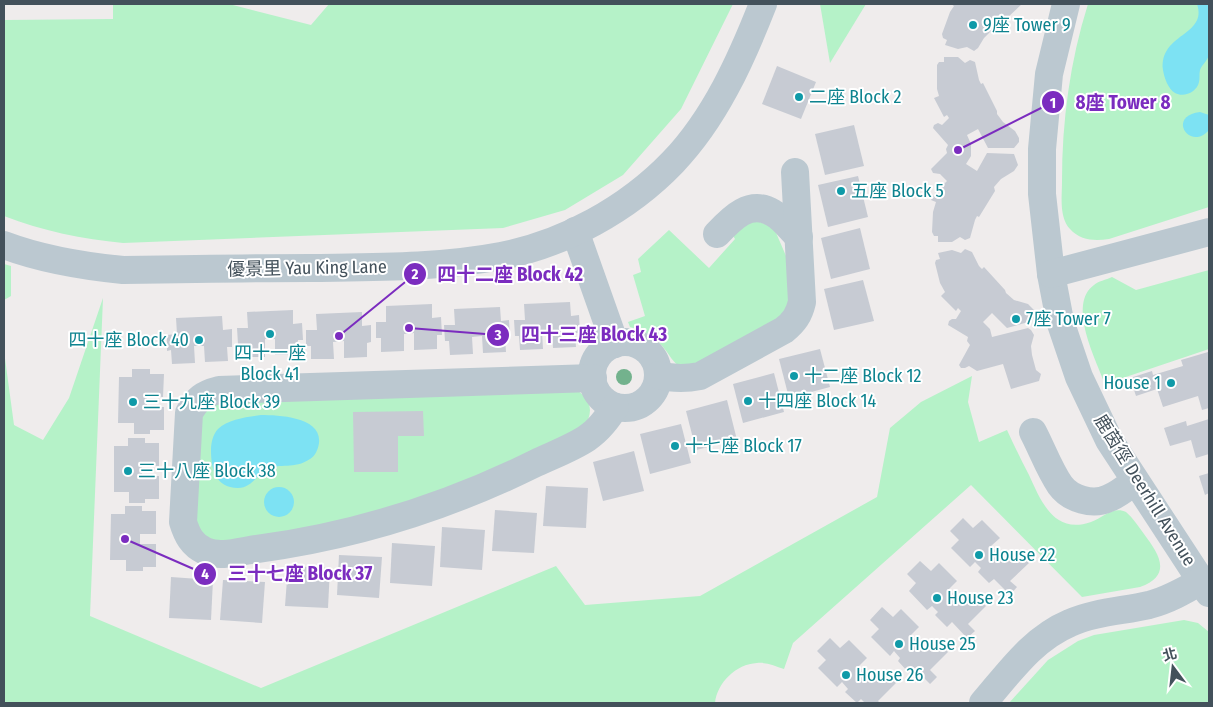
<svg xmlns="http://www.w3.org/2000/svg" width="1213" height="707" viewBox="0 0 1213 707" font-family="'Fira Sans Condensed','Noto Sans TC',sans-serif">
	<rect width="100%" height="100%" fill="#efecec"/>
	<g fill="#b5f2c8">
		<path d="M113,4H229L311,25L329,4H733L681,109L623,175L565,210L503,228L123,243C83,239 42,231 4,216V20L113,19Z"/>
		<path d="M820,4H866L830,63Z"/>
		<path d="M1088,4H1209V207L1109,239C1095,241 1081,241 1070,229C1059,217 1062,197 1062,181C1062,121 1070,61 1088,4Z"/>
		<path d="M753,219L774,228L786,256L791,301L784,316L701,363L681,367C672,362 670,355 663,347C655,336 643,331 630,327L628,322L645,316L633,275L641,272L638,259L669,230L709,268L735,239L732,234Z"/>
		<path d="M4,264L11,266V296L4,300Z"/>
		<path d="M1209,270V349L1105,384C1096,360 1067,304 1094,285C1098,281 1106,280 1112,277L1136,290Z"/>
		<path d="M103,298L90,616L261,688L556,566L585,605L700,596L877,497L890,428L921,402L972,376L968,402L979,442L1007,430C1014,445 1021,460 1029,475C1041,501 1054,535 1091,522C1103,518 1113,506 1126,512C1133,518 1138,526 1144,534C1159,554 1173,575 1140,587L1082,597L971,485L793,643L784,669C775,666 767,662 757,663C736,664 717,683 715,703H4V351L14,425L43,440L69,398Z"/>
		<path d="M578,391C591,400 594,413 584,426L459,486L341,523L219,543L210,541L196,529L199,416L211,403Z"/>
		<path d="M1184,620L1198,623L1209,632V703H1009L1048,660L1078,641L1094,635Z"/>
	</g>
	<g fill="#7de2f3">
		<path d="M1197,4H1209C1209,20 1212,38 1209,54C1208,61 1202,64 1200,70C1199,74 1200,78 1199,82C1197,92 1184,98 1175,93C1168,89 1164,77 1163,70C1159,33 1208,36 1197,4Z"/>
		<path d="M1200,112L1209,115V130C1190,152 1166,116 1200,112Z"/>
		<path d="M261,415C279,415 322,417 319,443C318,450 315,456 310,459C294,470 280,462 266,470C256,476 251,488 238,488C215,488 211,468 211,450C211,443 213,434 218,429C228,419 248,417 261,415Z"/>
		<circle cx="279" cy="502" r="15"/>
	</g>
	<g fill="#c7cbd3">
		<path d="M951,4H1022L991,33L990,32L984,38L978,48L974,51L967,47L958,49L945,45L947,40L943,38L942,34L950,12L954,6Z"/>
		<path d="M944,57H958L965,63L970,60L975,62L979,80L981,84L983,83L997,111V114L1003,122L1015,131L1019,138V142L1014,148H988L978,129L967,135L971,144V156L966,164L977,171L987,153L1014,154L1018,165L1014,171L1001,179L994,187L995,191L979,217L977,216L975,220L970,238L965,240L960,237L952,242H938V236H934L932,232L933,212L936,202L931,200L942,182L945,183L947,181L940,174L933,173L931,169L947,153L946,149L948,145L933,128L934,125L938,123L942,125L949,118L947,115L944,117L934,98L939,96L937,89V65L939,62H944Z"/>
		<path d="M777,66L816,82L801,119L762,104Z"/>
		<path d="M854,125L864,166L825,175L815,134Z"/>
		<path d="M858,176L868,217L828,227L818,185Z"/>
		<path d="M860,228L870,269L831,279L821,238Z"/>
		<path d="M965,249L972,252L979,266L982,269L984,267L1005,290L1006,293L1014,300L1028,304L1034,310V318L1032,321L1007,328L992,313L983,322L990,329L992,337L1028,328L1031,330L1034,335L1031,346L1032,355L1036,370L1041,374L1039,381L1011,389L1003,364L977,371L969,366L965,368H961L959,365L970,345L967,341L968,337L948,325L949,321L952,319H956L961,311L958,308L956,311L941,296L945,292L940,283L935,263L936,260L940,259L938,253L952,250L961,253Z"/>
		<path d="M863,280L874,321L834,330L824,289Z"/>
		<path d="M570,302L571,316L579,315L580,333H575L576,347L553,348L552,331L542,332L543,349L520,350L519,336H515L514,320H525L524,304Z"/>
		<path d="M432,304V318L441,317L442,335H437V349L414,350V333L404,334V351L381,352V338H376V322H386V306Z"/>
		<path d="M500,307L501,321L509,320L510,338H505L506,352L483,353L482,336L472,337L473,354L450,355L449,341H445L444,325H455L454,309Z"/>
		<path d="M293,310V324L302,323L303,340H298V355H275V339H265V357H242V344H238L237,328H248L247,312Z"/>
		<path d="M362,312V326L371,325V342L367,343V357L344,358V341L333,342L334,359H311V346H306V330H317L316,314Z"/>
		<path d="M222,316L223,330L232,329V347H227L228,361L205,362L204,346H194L195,363L172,364L171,350L167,351V335L177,334L176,318Z"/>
		<path d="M820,349L830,387L789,398L779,359Z"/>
		<path d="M1208,352L1209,408L1202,410L1198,396L1163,407L1157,389L1136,396L1130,378L1152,371L1153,375L1183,366L1181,360Z"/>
		<path d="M132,369H150V374H164L163,397L147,396V407H164V430H150V434H134V423H118L119,377H132Z"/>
		<path d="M774,373L784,412L743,423L733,384Z"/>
		<path d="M727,400L737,440L696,450L686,411Z"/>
		<path d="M423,411L424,436H398V472H354L353,412Z"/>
		<path d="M1209,419V454L1196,458L1191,440L1170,446L1164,428L1186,421L1187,426Z"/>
		<path d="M681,424L691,463L650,474L640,434Z"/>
		<path d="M128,438H145V443H159V466H142V476H159V499H145V503H129V492H114V446H128Z"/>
		<path d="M634,451L644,491L603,501L593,462Z"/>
		<path d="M1209,473V493L1205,495L1199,476Z"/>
		<path d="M546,486L588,488L586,528L543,526Z"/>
		<path d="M125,506H142V511H156V534H140V544H156V567H143V571H126V560H110L111,514H125Z"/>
		<path d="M495,510L537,513L534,553L492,551Z"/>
		<path d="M963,518L973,528L982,520L1000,538L991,546L1005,560L1016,550L1029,563L1010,581L1017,587L1010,595L994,579L989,583L978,572L981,568L975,562L970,567L951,548L959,540L950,531Z"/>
		<path d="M442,527L485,530L482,570L440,567Z"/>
		<path d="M392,543L435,546L432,586L390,583Z"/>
		<path d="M339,555L382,557L379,598L337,595Z"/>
		<path d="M920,561L931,571L939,563L957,581L949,589L963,604L973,593L986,606L968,624L975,631L967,638L952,622L947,627L935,615L938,612L932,606L927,610L909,591L916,583L907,574Z"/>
		<path d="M288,566L330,568L328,608L285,606Z"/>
		<path d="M171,577L213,580L211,620L169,618Z"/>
		<path d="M223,580L265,582L262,623L220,620Z"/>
		<path d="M882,607L893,617L901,609L919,627L911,635L925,649L935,639L948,652L930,670L937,677L930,684L914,668L909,673L898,661L900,658L894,651L890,656L871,637L879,629L870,620Z"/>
		<path d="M830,638L840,648L849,640L867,658L859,666L872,680L883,670L896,683L878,701L880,703H865L861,699L857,703L845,692L848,689L842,682L837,687L818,668L826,660L817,651Z"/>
	</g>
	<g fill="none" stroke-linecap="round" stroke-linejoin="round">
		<g stroke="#bbc8d0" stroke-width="28">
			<path d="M1066,4L1049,74L1042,149V194L1051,274L1060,321L1079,377L1109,440L1209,593"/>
			<path d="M575,231L615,344"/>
			<path d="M717,234C732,218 750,199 773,213C783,218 791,230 799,237"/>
			<path d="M4,245C41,259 83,266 123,270C185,269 248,268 310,268C373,267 438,268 501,256C564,244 628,209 673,162C715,118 741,60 763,4"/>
			<path d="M1051,274L1209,232"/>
			<circle cx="625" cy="375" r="33"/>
			<path d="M659,375C673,379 685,379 700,376L784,330C794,322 799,315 802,302L795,172"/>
			<path d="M593,378L219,390C203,394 197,399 189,413L183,522C187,535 192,545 205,551C220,558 241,551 257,549C354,536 449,506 536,463C553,455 572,448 587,438C599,430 607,419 615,407"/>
			<path d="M1033,432C1042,449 1049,469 1060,485C1070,499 1093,506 1109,498C1119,494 1127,487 1135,481"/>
			<path d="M983,703C1009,673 1032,639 1070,623C1094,612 1123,611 1149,605C1168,600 1184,591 1201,581"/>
		</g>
	</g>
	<circle fill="#73b28d" cx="624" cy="377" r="8"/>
	<g fill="#0f9aa8" stroke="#fff" stroke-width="2">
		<circle cx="973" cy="25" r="5"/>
		<circle cx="799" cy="97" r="5"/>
		<circle cx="841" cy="191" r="5"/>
		<circle cx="1016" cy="319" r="5"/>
		<circle cx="270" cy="334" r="5"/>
		<circle cx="199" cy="340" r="5"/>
		<circle cx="794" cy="376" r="5"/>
		<circle cx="1171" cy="383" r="5"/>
		<circle cx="748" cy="401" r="5"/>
		<circle cx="133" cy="402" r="5"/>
		<circle cx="675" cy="446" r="5"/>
		<circle cx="128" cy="471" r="5"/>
		<circle cx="979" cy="555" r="5"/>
		<circle cx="937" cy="598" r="5"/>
		<circle cx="899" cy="644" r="5"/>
		<circle cx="846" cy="675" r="5"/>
	</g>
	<g text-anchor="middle" stroke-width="4" stroke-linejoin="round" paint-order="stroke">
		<g font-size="18" fill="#0d838f" stroke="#fff" text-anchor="start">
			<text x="983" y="31">9座 Tower 9</text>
			<text x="809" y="103">二座 Block 2</text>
			<text x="851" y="197">五座 Block 5</text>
			<text x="1026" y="325">7座 Tower 7</text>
			<text x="189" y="346" text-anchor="end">四十座 Block 40</text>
			<text x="270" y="359" text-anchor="middle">四十一座<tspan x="270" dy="21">Block 41</tspan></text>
			<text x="804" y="382">十二座 Block 12</text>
			<text x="1161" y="389" text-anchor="end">House 1</text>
			<text x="758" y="407">十四座 Block 14</text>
			<text x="143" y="408">三十九座 Block 39</text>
			<text x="685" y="452">十七座 Block 17</text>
			<text x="138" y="477">三十八座 Block 38</text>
			<text x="989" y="561">House 22</text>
			<text x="947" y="604">House 23</text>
			<text x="909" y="650">House 25</text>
			<text x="856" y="681">House 26</text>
		</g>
		<g font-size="18" fill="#43515b" stroke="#fff">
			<text transform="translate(307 268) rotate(-1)" y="6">優景里 Yau King Lane</text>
			<text transform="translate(1145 490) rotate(58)" y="6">鹿茵徑 Deerhill Avenue</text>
		</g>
	</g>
	<path fill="none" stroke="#7b2cbf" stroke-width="2" d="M958 150L1053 102M339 336L415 274M409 328L498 335M125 539L205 574"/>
	<g fill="#7b2cbf" stroke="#fff" stroke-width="2">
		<circle cx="958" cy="150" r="5"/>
		<circle cx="339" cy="336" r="5"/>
		<circle cx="409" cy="328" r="5"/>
		<circle cx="125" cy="539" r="5"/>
		<circle cx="1053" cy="102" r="12"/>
		<circle cx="415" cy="274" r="12"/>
		<circle cx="498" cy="335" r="12"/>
		<circle cx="205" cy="574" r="12"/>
	</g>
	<g font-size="15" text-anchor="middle" font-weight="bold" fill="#fff">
		<text x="1053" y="108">1</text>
		<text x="415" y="279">2</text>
		<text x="498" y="340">3</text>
		<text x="205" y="579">4</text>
	</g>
	<g font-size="19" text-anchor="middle" font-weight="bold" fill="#7b2cbf" stroke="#fff" stroke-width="4" stroke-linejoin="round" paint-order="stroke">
		<text x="1123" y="109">8座 Tower 8</text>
		<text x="510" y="281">四十二座 Block 42</text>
		<text x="594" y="341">四十三座 Block 43</text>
		<text x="300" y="580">三十七座 Block 37</text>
	</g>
	<rect width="1213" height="707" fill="none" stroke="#43515b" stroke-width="10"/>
	<g transform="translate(1173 667) rotate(345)" stroke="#ffffff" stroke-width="4" paint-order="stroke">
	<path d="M0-4L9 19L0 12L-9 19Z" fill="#43515b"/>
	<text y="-8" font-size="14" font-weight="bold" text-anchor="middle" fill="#43515b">北</text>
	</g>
</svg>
